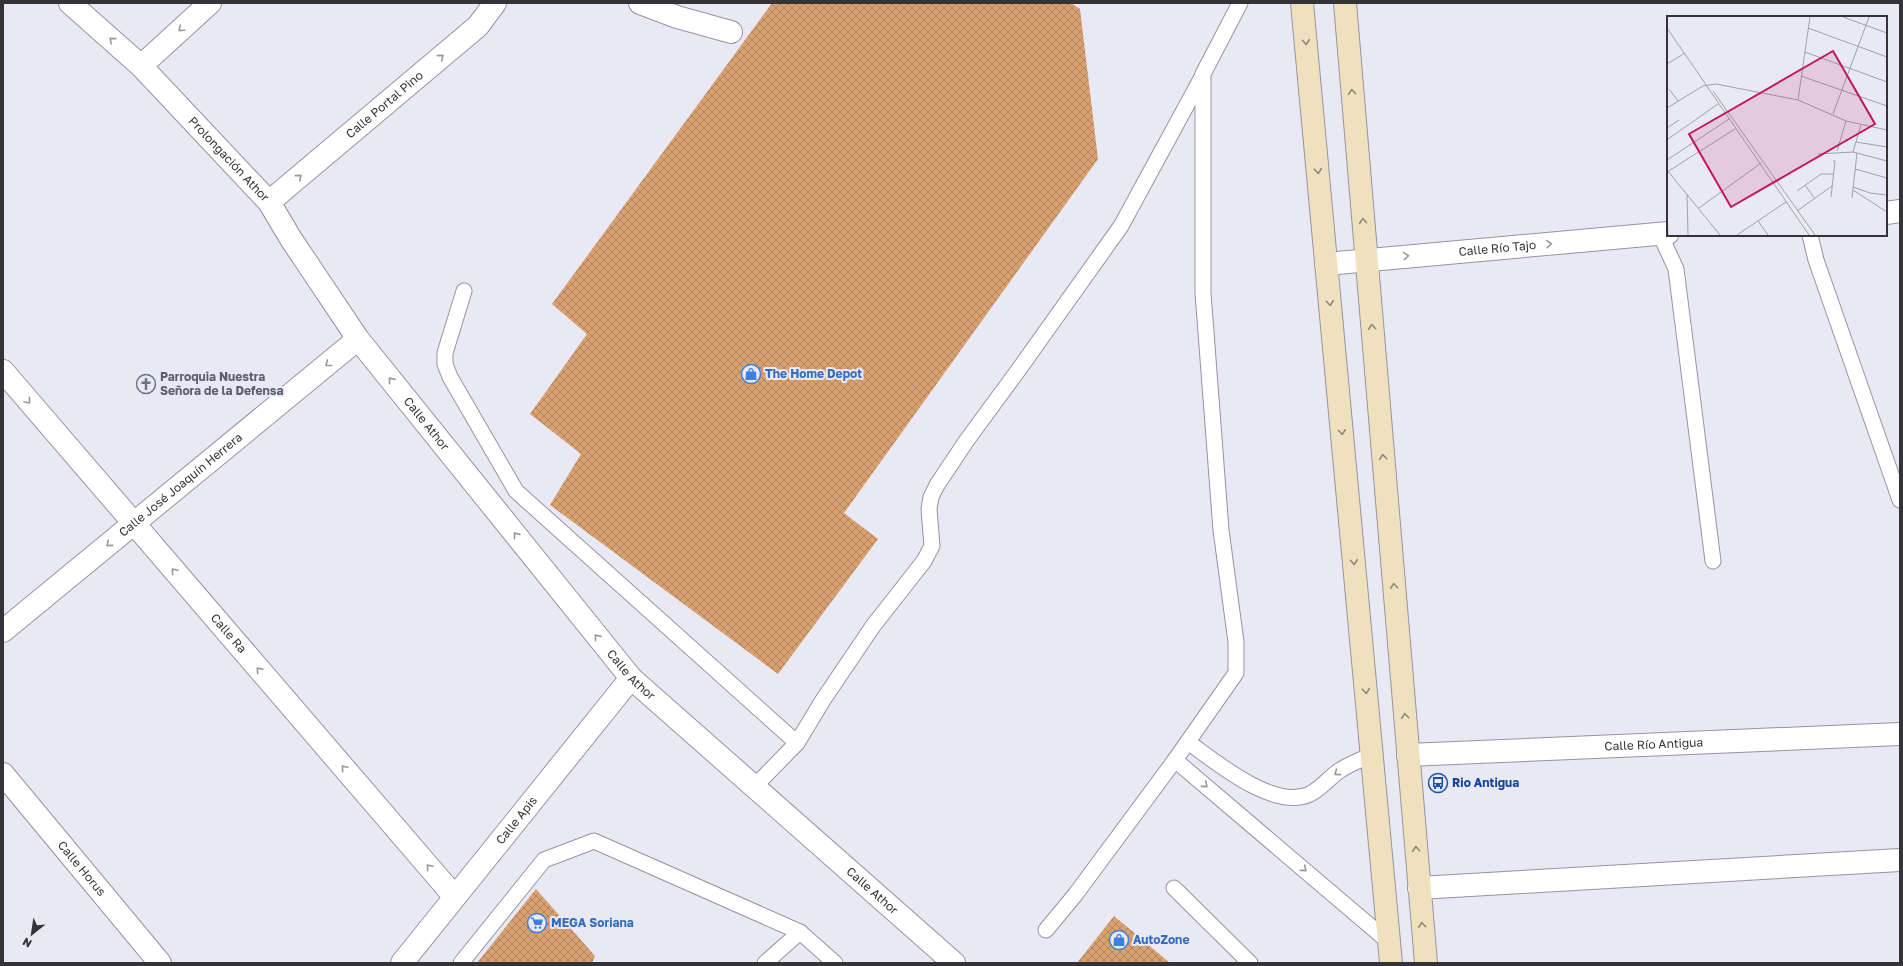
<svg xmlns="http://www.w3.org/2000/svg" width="1903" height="966" viewBox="0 0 1903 966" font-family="'Golos Text',sans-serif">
	<defs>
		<pattern id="building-cross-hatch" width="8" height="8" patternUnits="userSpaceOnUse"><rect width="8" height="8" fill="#daa170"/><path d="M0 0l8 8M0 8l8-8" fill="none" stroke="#b1845d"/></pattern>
	</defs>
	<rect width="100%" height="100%" fill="#e9e9f5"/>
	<g fill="url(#building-cross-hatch)">
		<path d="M772,3H1071L1080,9L1098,159L844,513L878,539L778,674L550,505L581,454L530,414L587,334L552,304Z"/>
		<path d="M536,889L595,956L592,963H477Z"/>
		<path d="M1114,916L1170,963H1077Z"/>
	</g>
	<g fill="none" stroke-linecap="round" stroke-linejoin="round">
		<defs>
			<g id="service">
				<path d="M1660,234L1676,269L1713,561"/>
				<path d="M1810,235L1816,260L1900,500"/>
				<path d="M464,291L445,353V364L450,377L516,491L797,743"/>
				<path d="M1188,742C1216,762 1274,811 1310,794C1320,789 1329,778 1339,771C1349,764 1360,760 1372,755"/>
				<path d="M1175,760L1389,942"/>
				<path d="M754,787L797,743L823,700L873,626L924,561L932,546L929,509L931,497L937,485L967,440L1017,372L1121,226L1202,77"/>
				<path d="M1174,888L1250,963"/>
				<path d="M1046,930L1075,895L1175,760L1236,673V642L1221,530L1203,293V74L1240,3"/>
				<path d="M461,963L544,860L594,841L800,932L835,963"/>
				<path d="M765,963L800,932"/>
			</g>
			<g id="minor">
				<path id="s1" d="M70,3L141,66L269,202L291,239L358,339L631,678L954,963"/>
				<path d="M640,3L677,17L731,32"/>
				<path d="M141,66L210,3"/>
				<path id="s2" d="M269,202L478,26L495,3"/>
				<path d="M1886,213L1900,211"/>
				<path id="s3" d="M1326,264L1668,233"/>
				<path id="s4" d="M3,371L454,896"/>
				<path id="s5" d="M3,631L358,339"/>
				<path id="s6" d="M1408,755L1900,734"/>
				<path id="s7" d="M3,774L160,963"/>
				<path d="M1419,888L1900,860"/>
				<path id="s8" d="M402,963L631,678"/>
			</g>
			<g id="secondary">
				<path d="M1302,3L1391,963"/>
				<path d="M1345,3L1426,963"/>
			</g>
		</defs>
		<use href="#service" stroke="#95949f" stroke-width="17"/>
		<use href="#minor" stroke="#95949f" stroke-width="24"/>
		<use href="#secondary" stroke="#95949f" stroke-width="24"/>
		<use href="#service" stroke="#fff" stroke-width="15"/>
		<use href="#minor" stroke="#fff" stroke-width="22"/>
		<use href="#secondary" stroke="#efe1be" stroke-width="22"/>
	</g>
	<defs><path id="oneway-chevron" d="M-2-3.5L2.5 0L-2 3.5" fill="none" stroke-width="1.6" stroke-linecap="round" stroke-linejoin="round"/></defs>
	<g stroke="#99999c">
		<use href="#oneway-chevron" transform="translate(181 29) rotate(138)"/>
		<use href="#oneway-chevron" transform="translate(112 40) rotate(-139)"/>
		<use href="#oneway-chevron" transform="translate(441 57) rotate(-40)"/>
		<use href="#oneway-chevron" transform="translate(299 177) rotate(-40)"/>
		<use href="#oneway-chevron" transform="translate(1549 244) rotate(-5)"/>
		<use href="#oneway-chevron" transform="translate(1406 256) rotate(-5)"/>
		<use href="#oneway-chevron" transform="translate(328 364) rotate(141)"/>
		<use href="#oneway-chevron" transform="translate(391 380) rotate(-129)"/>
		<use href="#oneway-chevron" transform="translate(28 401) rotate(50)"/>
		<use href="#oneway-chevron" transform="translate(516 535) rotate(-129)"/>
		<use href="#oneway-chevron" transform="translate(109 544) rotate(140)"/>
		<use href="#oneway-chevron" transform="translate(174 571) rotate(-131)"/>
		<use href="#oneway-chevron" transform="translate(597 637) rotate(-129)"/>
		<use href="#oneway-chevron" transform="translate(259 670) rotate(-131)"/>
		<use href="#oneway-chevron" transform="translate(344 768) rotate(-131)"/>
		<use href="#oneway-chevron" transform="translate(1337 773) rotate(144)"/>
		<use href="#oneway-chevron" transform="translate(1205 785) rotate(40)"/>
		<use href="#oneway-chevron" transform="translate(429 867) rotate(-131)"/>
		<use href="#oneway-chevron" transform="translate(1304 869) rotate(40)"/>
	</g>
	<g stroke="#918a7b">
		<use href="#oneway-chevron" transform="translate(1306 42) rotate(85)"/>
		<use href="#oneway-chevron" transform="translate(1352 92) rotate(-95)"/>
		<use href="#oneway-chevron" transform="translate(1318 171) rotate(85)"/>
		<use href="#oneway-chevron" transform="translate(1363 221) rotate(-95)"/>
		<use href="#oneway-chevron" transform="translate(1330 303) rotate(85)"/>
		<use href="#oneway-chevron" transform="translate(1372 327) rotate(-95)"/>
		<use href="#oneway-chevron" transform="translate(1342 432) rotate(85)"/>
		<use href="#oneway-chevron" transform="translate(1383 457) rotate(-95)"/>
		<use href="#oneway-chevron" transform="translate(1354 562) rotate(85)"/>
		<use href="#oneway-chevron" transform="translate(1394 586) rotate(-95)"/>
		<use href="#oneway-chevron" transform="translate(1366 691) rotate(85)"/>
		<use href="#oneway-chevron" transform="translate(1405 716) rotate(-95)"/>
		<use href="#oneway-chevron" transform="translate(1416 849) rotate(-95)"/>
		<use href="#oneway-chevron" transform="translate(1422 925) rotate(-95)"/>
	</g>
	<defs>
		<symbol id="shop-ring" viewBox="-11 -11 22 22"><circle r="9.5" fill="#e9e9f5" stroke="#3f7fe0" stroke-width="1.5"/><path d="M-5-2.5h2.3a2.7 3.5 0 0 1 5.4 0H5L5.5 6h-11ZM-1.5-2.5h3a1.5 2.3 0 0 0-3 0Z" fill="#3f7fe0"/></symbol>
		<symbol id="church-ring" viewBox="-11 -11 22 22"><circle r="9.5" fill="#e9e9f5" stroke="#6b7280" stroke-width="1.5"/><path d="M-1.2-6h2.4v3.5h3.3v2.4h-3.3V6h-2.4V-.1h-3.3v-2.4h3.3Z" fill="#6b7280"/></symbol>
		<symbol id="bus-ring" viewBox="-11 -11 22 22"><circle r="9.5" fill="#e9e9f5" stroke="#1a4fb4" stroke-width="1.5"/><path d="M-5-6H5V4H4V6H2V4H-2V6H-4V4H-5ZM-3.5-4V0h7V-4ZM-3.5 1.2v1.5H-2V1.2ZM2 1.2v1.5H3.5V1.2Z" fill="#1a4fb4"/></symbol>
		<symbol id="supermarket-ring" viewBox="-11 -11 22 22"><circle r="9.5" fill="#e9e9f5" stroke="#3f7fe0" stroke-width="1.5"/><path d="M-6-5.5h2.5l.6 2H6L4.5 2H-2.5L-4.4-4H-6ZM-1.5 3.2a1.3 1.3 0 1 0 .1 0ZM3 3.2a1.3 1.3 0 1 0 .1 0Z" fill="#3f7fe0"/></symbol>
	</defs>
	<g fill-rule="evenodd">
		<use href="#shop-ring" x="740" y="363" width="22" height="22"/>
		<use href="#church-ring" x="135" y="373" width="22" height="22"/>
		<use href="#bus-ring" x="1427" y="772" width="22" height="22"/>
		<use href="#supermarket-ring" x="526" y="912" width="22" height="22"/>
		<use href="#shop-ring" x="1108" y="929" width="22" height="22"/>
	</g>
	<g text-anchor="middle" stroke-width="4" stroke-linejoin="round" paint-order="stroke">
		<g font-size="12" fill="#333338" stroke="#e9e9f5">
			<text dy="4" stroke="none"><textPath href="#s2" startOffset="151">Calle Portal Pino</textPath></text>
			<text dy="4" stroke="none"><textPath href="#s1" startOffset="223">Prolongación Athor</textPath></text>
			<text dy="4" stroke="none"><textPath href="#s3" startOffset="172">Calle Río Tajo</textPath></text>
			<text dy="4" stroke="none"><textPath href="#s1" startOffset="554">Calle Athor</textPath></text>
			<text dy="4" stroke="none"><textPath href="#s5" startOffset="230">Calle José Joaquín Herrera</textPath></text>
			<text dy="4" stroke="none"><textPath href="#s4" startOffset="346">Calle Ra</textPath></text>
			<text dy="4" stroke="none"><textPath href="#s1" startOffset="878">Calle Athor</textPath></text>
			<text dy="4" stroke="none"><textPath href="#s6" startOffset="246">Calle Río Antigua</textPath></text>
			<text dy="4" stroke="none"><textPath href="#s8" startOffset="183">Calle Apis</textPath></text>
			<text dy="4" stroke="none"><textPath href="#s7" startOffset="123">Calle Horus</textPath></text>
			<text dy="4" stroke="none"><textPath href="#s1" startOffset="1202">Calle Athor</textPath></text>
		</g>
		<g font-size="12" font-weight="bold" fill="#366cbe" stroke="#e9e9f5" text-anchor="start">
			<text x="765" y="378">The Home Depot</text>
			<text x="551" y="927">MEGA Soriana</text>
			<text x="1133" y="944">AutoZone</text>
		</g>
		<g font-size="12" font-weight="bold" fill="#5b616d" stroke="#e9e9f5" text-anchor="start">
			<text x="160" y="381">Parroquia Nuestra<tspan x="160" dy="14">Señora de la Defensa</tspan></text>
		</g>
		<g font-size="12" font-weight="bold" fill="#164399" stroke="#e9e9f5" text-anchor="start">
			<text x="1452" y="787">Rio Antigua</text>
		</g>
	</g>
	<g transform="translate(1667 16)">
		<rect width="220" height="220" fill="#e9e9f5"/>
		<path fill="none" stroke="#a0a0a9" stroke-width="1" d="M176,1L220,17M0,12L142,219M141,12L220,41M138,36L220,66M0,48L18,37M134,60L220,90M2,73L11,85M46,75L148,219M131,84L143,1M0,92L36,70L49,68L131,84L179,105L220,114M166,98L202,1M0,112L12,104M1,123L51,88M189,126L220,131M170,135L179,105M186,136L194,109M151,138L186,136L220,145M0,144L62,103M188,153L220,162M0,154L53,219M0,156L68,113M138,169L148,183M186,171L203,177L220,179M186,174L220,196M130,175L154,158H166M20,178L21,219M164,181L168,145H166M185,182L190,137M32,192L94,147M0,195L1,219M130,195L165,170M91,205L101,219M70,219L119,186"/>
		<path fill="#c2185b" fill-opacity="0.15" stroke="#c2185b" stroke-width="2" d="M166,35L208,108L64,191L22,118Z"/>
		<rect width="220" height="220" fill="none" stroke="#333338" stroke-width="2"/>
	</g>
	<rect width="1903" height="966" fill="none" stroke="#333338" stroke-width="8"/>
	<g transform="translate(32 934) rotate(210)" stroke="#e9e9f5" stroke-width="3" paint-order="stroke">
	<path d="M0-3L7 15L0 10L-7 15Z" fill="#333338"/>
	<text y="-6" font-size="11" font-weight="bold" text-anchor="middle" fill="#333338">N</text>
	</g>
</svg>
